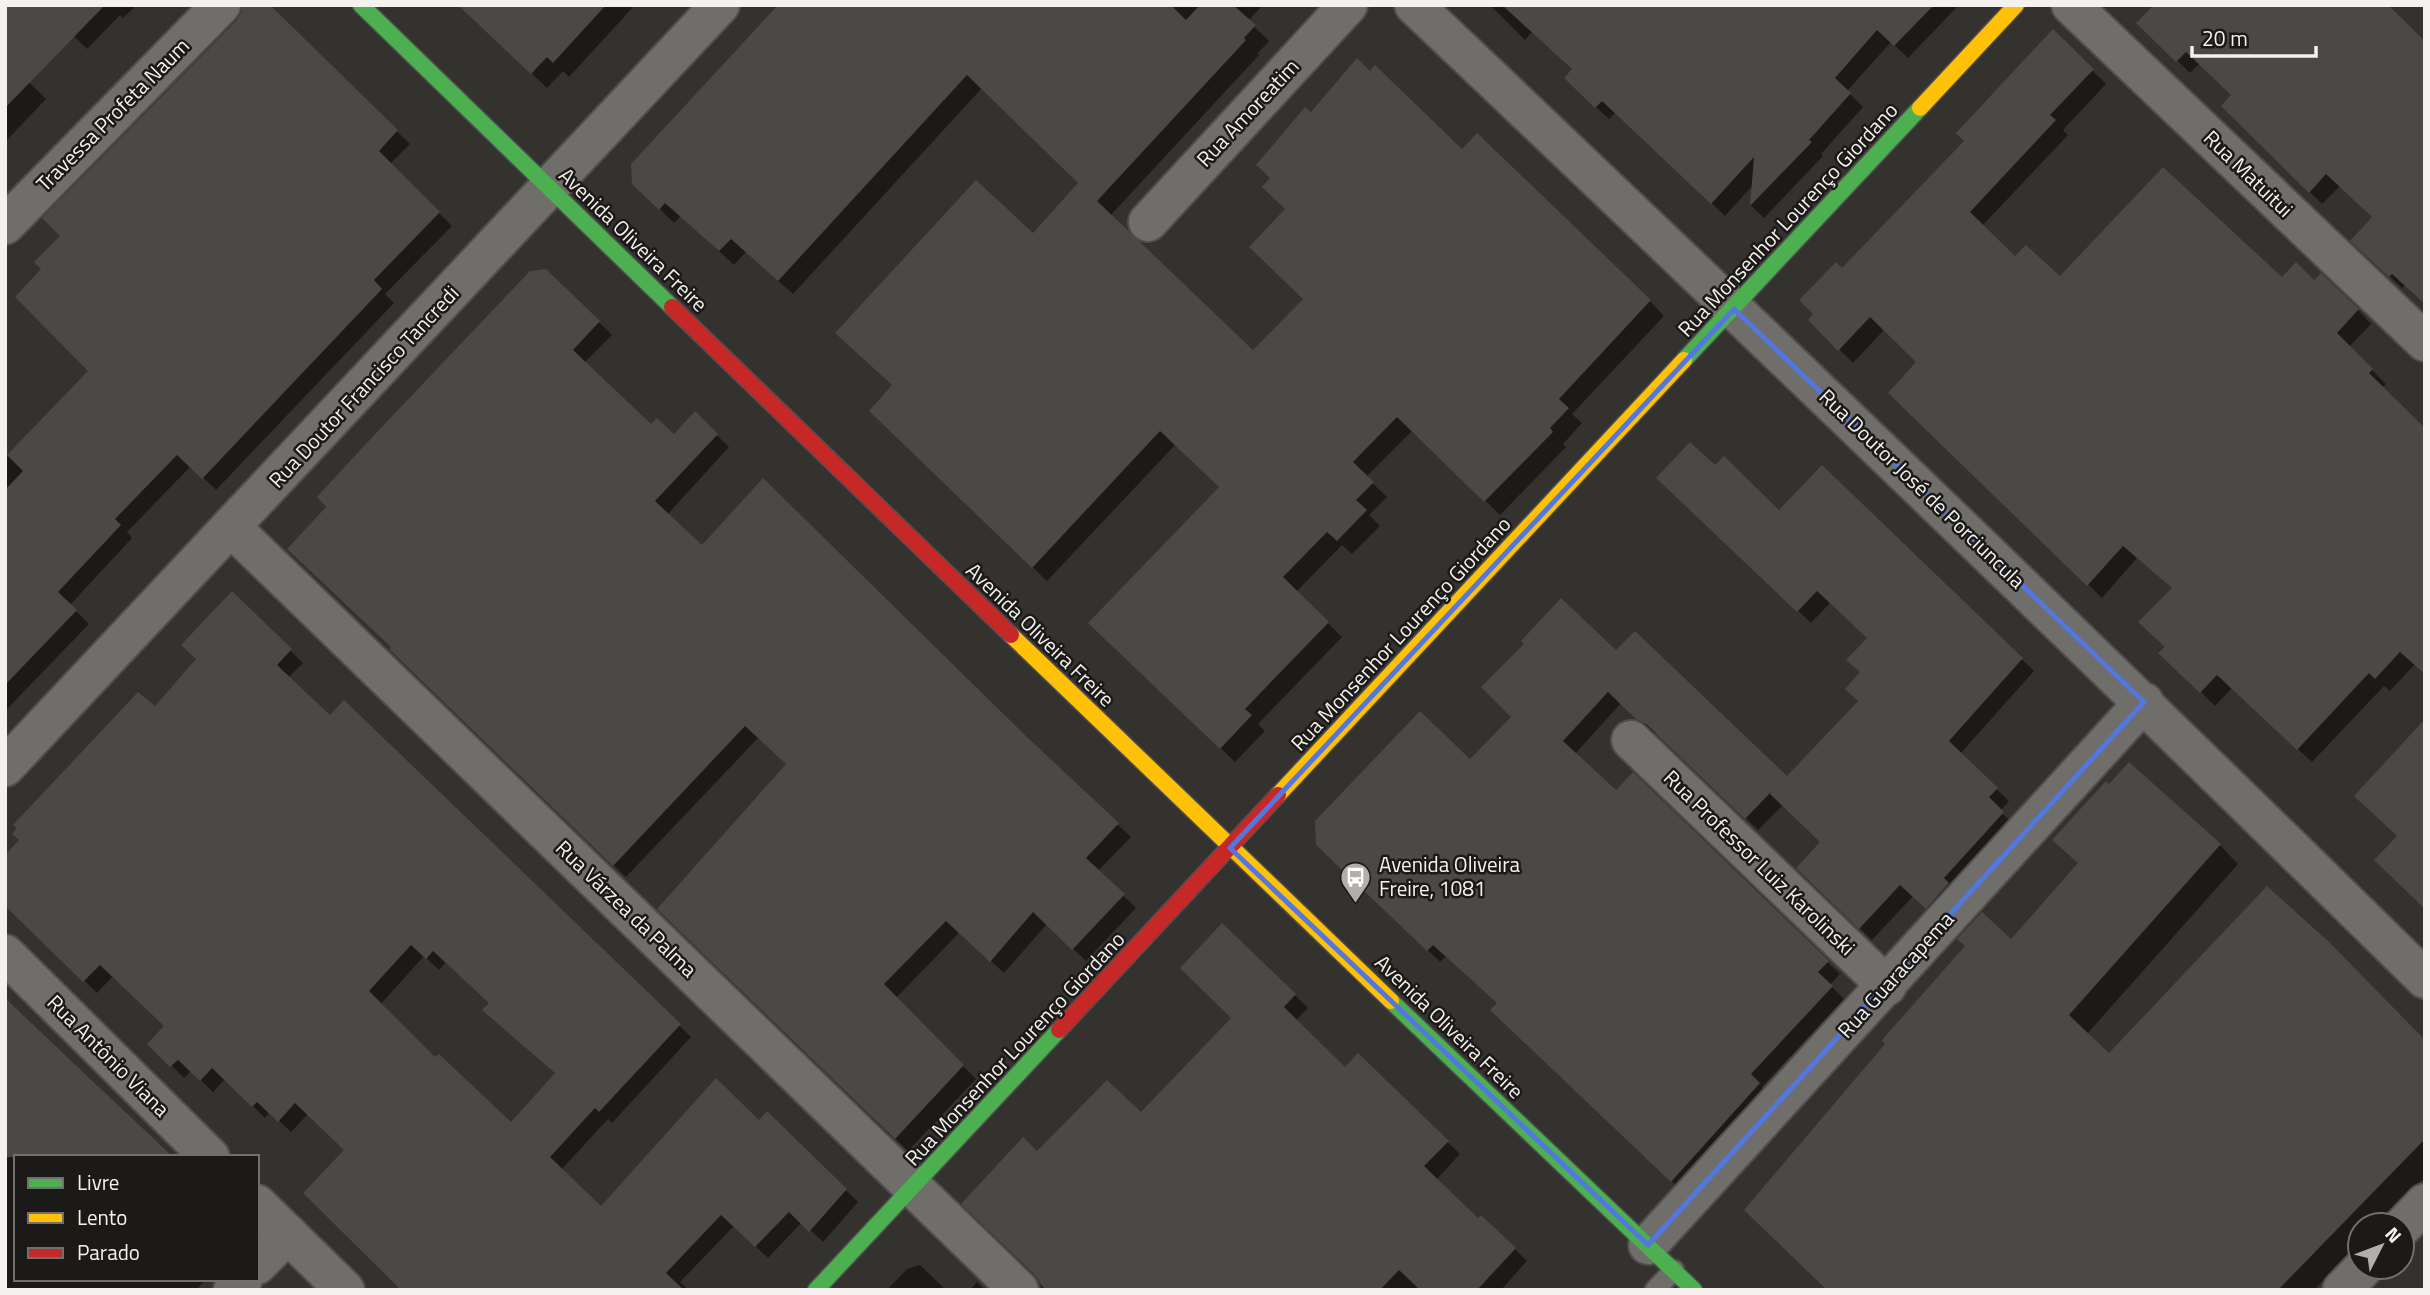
<svg xmlns="http://www.w3.org/2000/svg" width="2430" height="1295" viewBox="0 0 2430 1295" font-family="'Titillium Web',sans-serif">
	<rect width="100%" height="100%" fill="#34322f"/>
	<g fill="#0007" fill-rule="evenodd">
		<path d="M42,5H137L123,18L120,15L87,49Z"/>
		<path d="M267,5L410,144L390,164L452,226L385,294L394,303L216,490L191,466L127,532L132,538L70,605L89,624L5,711V459L90,371L43,269L62,236Z"/>
		<path d="M460,5H635L569,77L563,71L547,88Z"/>
		<path d="M781,5H1263L1248,21L1269,41L1257,54L1259,55L1110,216L1253,353L1306,299L1288,210L1311,114L1462,151L1650,301L1664,316L1572,414L1582,423L1563,444L1566,447L1500,515L1413,430L1366,477L1387,497L1369,515L1380,526L1352,554L1342,545L1296,592L1342,637L1258,724L1265,731L1235,762L1105,637L1221,487L1176,444L1047,581L871,411L1080,184L982,88L793,294L746,252L734,265L681,216L674,223L633,183Z"/>
		<path d="M1490,5H1959L1908,58L1891,42L1847,91L1863,107L1821,154L1823,156L1764,218L1751,206L1753,185L1725,216L1616,112L1609,119L1579,91L1574,69L1532,32L1525,40Z"/>
		<path d="M2351,5L2405,285L2402,288L2353,241L2374,217L2340,186L2322,204L2223,106L2233,96L2200,63L2190,73L2139,23Z"/>
		<path d="M2053,32L2106,84L2063,130L2068,135L1982,226L2015,259L2060,279L2282,280L2314,283L2358,310L2371,324L2349,347L2386,384L2382,388L2423,429L2425,427V673L2415,664L2390,691L2384,686L2312,762L2232,688L2215,706L2161,653L2167,647L2174,589L2137,558L2102,598L1890,392L1918,362L1885,329L1853,363L1810,320L1842,270L1966,141Z"/>
		<path d="M5,59L46,99L5,142Z"/>
		<path d="M546,271L612,335L584,363L652,427L674,437L695,414L729,447L667,515L702,547L1028,740L1131,837L1098,871L1136,908L1086,961L1047,924L1004,973L960,932L896,998L976,1079L908,1151L659,909L788,764L759,737L626,877L404,662Z"/>
		<path d="M1822,467L2034,671L1960,754L2009,801L2000,811L2015,826L1939,920L1914,895L1872,940L1798,868L1822,842L1783,805L1758,830L1661,736L1650,731L1621,703L1575,754L1616,793L1633,775L1840,974L1830,985L1844,999L1762,1087L1771,1097L1684,1193L1505,1022L1499,1004L1446,956L1440,962L1331,857L1470,761L1616,653L1787,778L1860,701L1862,673L1869,638L1831,602L1811,623L1670,490L1715,468L1779,513Z"/>
		<path d="M232,594L303,663L288,678L330,717L344,702L691,1037L612,1123L608,1119L561,1170L601,1208L759,1122L767,1113L858,1202L823,1242L802,1222L768,1258L734,1226L680,1282L688,1290H404L346,1150L308,1114L291,1132L270,1112L265,1118L225,1079L213,1092L191,1071L184,1078L150,1044L167,1026L113,976L97,993L5,903L155,709L198,659ZM424,956L439,970L446,962L491,1003L556,1074L511,1124L435,1060L380,1005Z"/>
		<path d="M2220,845L2238,864L2087,1034L2109,1055L2425,1041V1177L2378,1225H2360V1243L2314,1290H1826L1825,1286L2011,942Z"/>
		<path d="M1222,925L1308,1008L1295,1021L1346,1070L1358,1056L1460,1154L1436,1180L1478,1221L1515,1249L1527,1261L1501,1290H1042L1037,1153L1142,1115L1233,1018Z"/>
		<path d="M5,1001L16,1157V1279H206L196,1290H5Z"/>
		<path d="M920,1265L946,1290H887L907,1269Z"/>
		<path d="M977,1282L985,1290H970Z"/>
	</g>
	<g fill="#4a4947" fill-rule="evenodd">
		<path d="M5,5H105L5,108Z"/>
		<path d="M242,5H270L398,130L379,151L440,212L374,280L382,289L202,479L177,455L115,519L121,525L58,592L77,610L5,685V490L23,471L7,455L88,371L15,297L41,269L34,262L60,236L42,218L237,20L242,11Z"/>
		<path d="M458,5H606L553,63L547,57L531,74Z"/>
		<path d="M778,5H1171L1186,20L1200,5H1233L1256,25L1244,38L1246,40L1097,201L1253,350L1303,299L1249,247L1285,209L1262,187L1270,178L1256,165L1305,107L1311,112L1357,58L1370,71L1375,65L1462,149L1477,133L1651,300L1559,399L1569,408L1550,428L1553,432L1484,502L1397,417L1353,462L1374,482L1356,500L1367,510L1337,541L1327,532L1283,577L1329,622L1245,709L1252,715L1220,749L1088,623L1219,487L1160,431L1032,568L869,411L892,385L835,333L976,180L1033,233L1078,183L967,75L778,281L731,239L719,251L665,203L659,210L632,184L631,164Z"/>
		<path d="M1502,5H1934L1894,46L1877,30L1835,78L1851,93L1809,140L1812,142L1750,206L1754,157L1711,204L1602,101L1595,108L1564,78L1572,69Z"/>
		<path d="M2154,5H2388L2425,41V304L2392,274L2389,277L2350,241L2372,217L2326,174L2309,193L2221,106L2231,95L2186,52L2176,62L2136,23Z"/>
		<path d="M2053,29L2094,69L2050,115L2056,120L1970,212L2015,256L2026,245L2060,276L2163,167L2282,277L2296,262L2314,280L2321,273L2359,309L2337,333L2373,369L2369,373L2425,428V674L2400,652L2375,679L2369,673L2297,750L2217,675L2200,693L2158,653L2165,647L2138,622L2172,588L2123,546L2087,586L1888,393L1916,362L1870,317L1838,351L1808,320L1813,314L1799,300L1836,262L1842,268L1964,141L1956,133Z"/>
		<path d="M546,269L600,321L573,350L651,424L657,418L674,434L695,411L718,434L655,501L702,545L763,478L1029,739L1119,823L1086,858L1125,894L1072,950L1033,912L990,962L946,921L884,984L964,1065L895,1139L657,909L786,764L745,726L613,866L389,649L391,647L287,549L326,507L317,497L361,449L530,271Z"/>
		<path d="M1690,442L1715,465L1724,456L1779,510L1822,465L2023,658L1949,741L1998,788L1989,797L2004,812L1944,878L1949,883L1926,909L1900,885L1859,929L1796,868L1820,842L1770,794L1772,791L1745,819L1646,724L1636,719L1608,692L1563,741L1616,790L1633,772L1829,961L1818,972L1833,986L1751,1074L1760,1083L1671,1182L1490,1010L1497,1003L1433,945L1427,951L1316,845L1315,821L1420,711L1470,759L1511,717L1481,687L1524,644L1521,641L1561,598L1616,650L1635,631L1787,776L1858,701L1845,689L1860,672L1846,660L1867,638L1817,591L1797,612L1656,478Z"/>
		<path d="M232,591L292,649L277,665L330,715L344,700L681,1024L599,1112L595,1108L550,1157L601,1206L716,1078L759,1120L767,1111L847,1189L809,1232L789,1212L755,1247L721,1215L666,1273L684,1290H401L303,1193L344,1150L295,1103L278,1122L257,1102L252,1107L212,1068L200,1081L178,1060L170,1067L147,1044L164,1026L100,965L83,982L5,906V855L19,840L12,834L17,828L13,825L138,692L155,706L196,659L181,645ZM411,945L426,959L433,951L489,1003L482,1010L555,1073L511,1122L439,1054L435,1057L369,991Z"/>
		<path d="M2425,719V909L2374,860L2397,836L2354,796Z"/>
		<path d="M2129,762L2221,844L2069,1015L2109,1053L2267,886L2330,943L2425,1040V1139L2278,1290H1827L1744,1210L1885,1044L1882,1040L1965,946L1957,939L1982,912L2011,939L2078,863L2052,840L2106,781L2109,784Z"/>
		<path d="M1222,923L1296,994L1284,1007L1345,1067L1358,1053L1449,1141L1424,1166L1478,1218L1481,1215L1516,1248L1477,1290H1420L1399,1270L1380,1290H1045L1034,1274L961,1204L1023,1137L1037,1151L1107,1080L1141,1112L1231,1018L1180,968Z"/>
		<path d="M5,998L86,1075L173,1157H5Z"/>
	</g>
	<g fill="none" stroke-linecap="round" stroke-linejoin="round">
		<defs>
			<path id="lane" d="M1655,1290L1674,1270"/>
			<g id="street">
				<path d="M1414,5C1754,327 2091,651 2425,979"/>
				<path d="M2071,5L2425,342"/>
				<path d="M1148,222L1348,5"/>
				<path d="M5,225L221,5"/>
				<path d="M232,528L1019,1290"/>
				<path d="M1631,740L1887,986"/>
				<path d="M5,767L720,5"/>
				<path d="M5,954L210,1157"/>
				<path d="M257,1204L345,1290"/>
				<path d="M2402,1227L2425,1203"/>
				<path d="M1648,1245L2144,702"/>
				<path d="M257,1265L288,1234"/>
				<path d="M233,1290L243,1279"/>
				<path d="M2342,1290L2364,1267"/>
			</g>
			<g id="fast">
				<path d="M361,5L672,307"/>
				<path d="M1684,360L1920,108"/>
				<path d="M1391,1001L1694,1290"/>
				<path d="M816,1290L1059,1030"/>
			</g>
			<g id="slow">
				<path d="M1920,108L2016,5"/>
				<path d="M1011,635L1391,1001"/>
				<path d="M1278,795L1684,360"/>
			</g>
			<g id="jam">
				<path d="M672,307L1011,635"/>
				<path d="M1059,1030L1278,795"/>
			</g>
		</defs>
		<use href="#lane" stroke="#4f4e4c" stroke-width="23"/>
		<use href="#street" stroke="#4f4e4c" stroke-width="42"/>
		<use href="#fast" stroke="#4f4e4c" stroke-width="19"/>
		<use href="#slow" stroke="#4f4e4c" stroke-width="19"/>
		<use href="#jam" stroke="#4f4e4c" stroke-width="19"/>
		<use href="#lane" stroke="#6f6e6b" stroke-width="19"/>
		<use href="#street" stroke="#6f6e6b" stroke-width="38"/>
		<use href="#fast" stroke="#4caf50" stroke-width="16"/>
		<use href="#slow" stroke="#ffc107" stroke-width="16"/>
		<use href="#jam" stroke="#c62828" stroke-width="16"/>
	</g>
	<path fill="none" stroke="#5377de" stroke-width="5" stroke-linejoin="round" d="M1734,309L2144,702L1648,1245L1230,848Z"/>
	<defs>
		<symbol id="bus-pin" viewBox="-11 -11 22 30"><path d="M0 17L-7.5 6A9.5 9.5 0 1 1 7.5 6Z" fill="#b1aeac" stroke="#1b1a18"/><path d="M-5-6H5V4H4V6H2V4H-2V6H-4V4H-5ZM-3.5-4V0h7V-4ZM-3.5 1.2v1.5H-2V1.2ZM2 1.2v1.5H3.5V1.2Z" fill="#fff"/></symbol>
	</defs>
	<g fill-rule="evenodd">
		<use href="#bus-pin" x="1338" y="860" width="35" height="47"/>
	</g>
	<g text-anchor="middle" stroke-width="5" stroke-linejoin="round" paint-order="stroke">
		<g font-size="21" fill="#f4f1ef" stroke="#1b1a18">
			<text transform="translate(1248 113) rotate(-47)" y="7">Rua Amoreatim</text>
			<text transform="translate(113 115) rotate(-45)" y="7">Travessa Profeta Naum</text>
			<text transform="translate(2248 174) rotate(44)" y="7">Rua Matuitui</text>
			<text transform="translate(1788 220) rotate(-47)" y="7">Rua Monsenhor Lourenço Giordano</text>
			<text transform="translate(633 240) rotate(44)" y="7">Avenida Oliveira Freire</text>
			<text transform="translate(364 387) rotate(-47)" y="7">Rua Doutor Francisco Tancredi</text>
			<text transform="translate(1922 489) rotate(44)" y="7">Rua Doutor José de Porciuncula</text>
			<text transform="translate(1401 634) rotate(-47)" y="7">Rua Monsenhor Lourenço Giordano</text>
			<text transform="translate(1040 635) rotate(44)" y="7">Avenida Oliveira Freire</text>
			<text transform="translate(1759 863) rotate(44)" y="7">Rua Professor Luiz Karolinski</text>
			<text transform="translate(626 909) rotate(44)" y="7">Rua Várzea da Palma</text>
			<text transform="translate(1896 975) rotate(-48)" y="7">Rua Guaracapema</text>
			<text transform="translate(1449 1027) rotate(44)" y="7">Avenida Oliveira Freire</text>
			<text transform="translate(1015 1049) rotate(-47)" y="7">Rua Monsenhor Lourenço Giordano</text>
			<text transform="translate(108 1056) rotate(45)" y="7">Rua Antônio Viana</text>
		</g>
		<g font-size="21" fill="#f4f1ef" stroke="#1b1a18" text-anchor="start">
			<text x="1379" y="872">Avenida Oliveira<tspan x="1379" dy="24">Freire, 1081</tspan></text>
		</g>
	</g>
	<rect width="2430" height="1295" fill="none" stroke="#f4f1ef" stroke-width="14"/>
	<rect x="14" y="1155" width="245" height="126" fill="#1b1a18" stroke="#72706e" stroke-width="2"/>
	<rect x="28" y="1178" width="35" height="10" fill="#4caf50" stroke="#72706e" stroke-width="2"/>
	<text x="77" y="1190" font-size="21" fill="#f4f1ef">Livre</text>
	<rect x="28" y="1213" width="35" height="10" fill="#ffc107" stroke="#72706e" stroke-width="2"/>
	<text x="77" y="1225" font-size="21" fill="#f4f1ef">Lento</text>
	<rect x="28" y="1248" width="35" height="10" fill="#c62828" stroke="#72706e" stroke-width="2"/>
	<text x="77" y="1260" font-size="21" fill="#f4f1ef">Parado</text>
	<g transform="translate(2381 1246) rotate(48)"><circle r="33" fill="#1b1a18" stroke="#72706e" stroke-width="2"/>
	<path d="M0-5L12 26L0 18L-12 26Z" fill="#b1aeac"/>
	<text y="-10" font-size="19" font-weight="bold" text-anchor="middle" fill="#f4f1ef">N</text>
	</g>
	<path d="M2192 46v10h124v-10" fill="none" stroke="#f4f1ef" stroke-width="3.5"/>
	<text x="2202" y="46" font-size="21" fill="#f4f1ef" stroke="#1b1a18" stroke-width="5" paint-order="stroke">20 m</text>
</svg>
